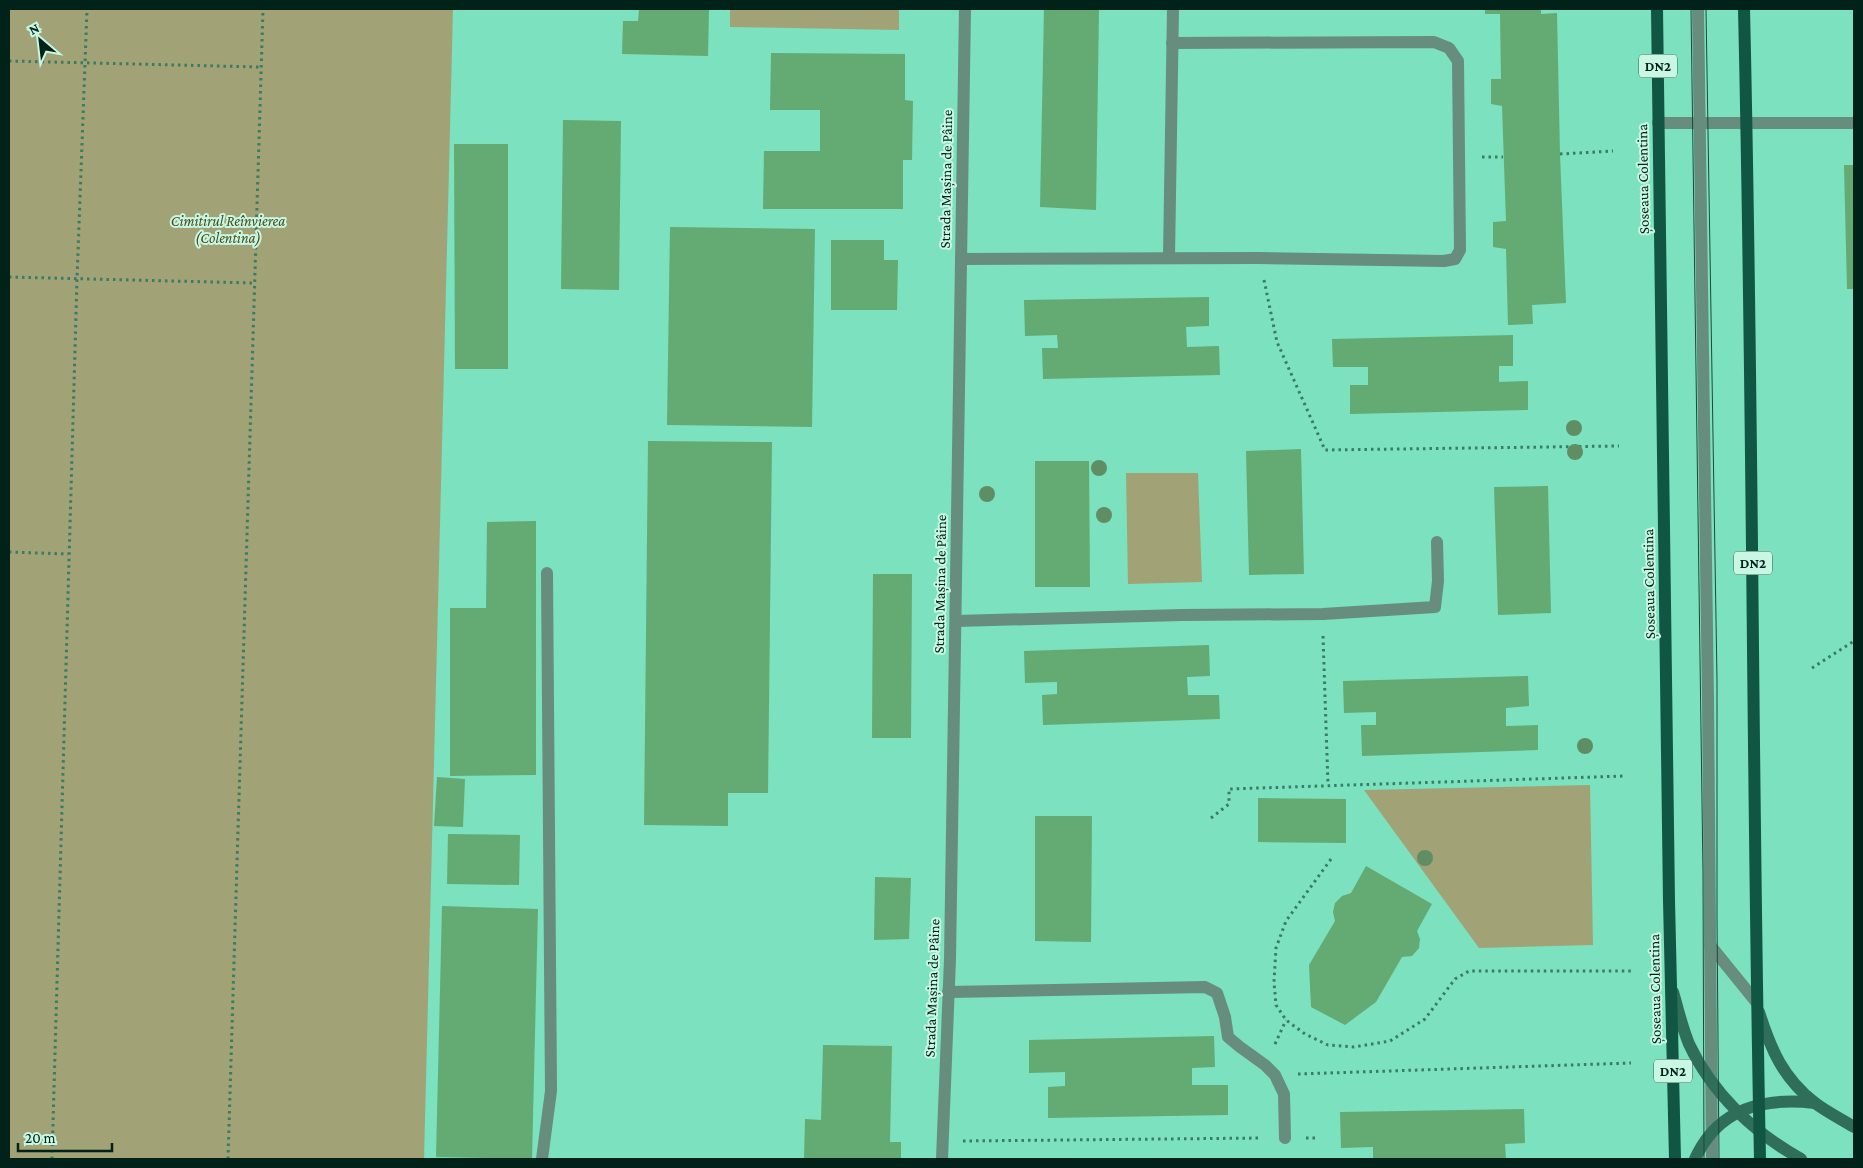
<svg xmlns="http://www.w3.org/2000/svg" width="1863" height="1168" viewBox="0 0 1863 1168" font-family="'Crimson Pro',serif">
	<rect width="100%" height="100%" fill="#7be1be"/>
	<g fill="#a1a275">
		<path d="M9,9H453L424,1159H9Z"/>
		<path d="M730,9H899V30L730,27Z"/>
		<path d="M1126,473H1198L1202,582L1128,584Z"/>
		<path d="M1590,785L1593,945L1479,948L1364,790Z"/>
	</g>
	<g fill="#64aa73">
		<path d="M639,9H709L708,56L622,54L623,21H638Z"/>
		<path d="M1044,9H1099L1096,210L1040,207Z"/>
		<path d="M1485,9H1541V14L1557,13L1560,154L1566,303L1532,305L1533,324L1508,325L1506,249L1493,247V222L1506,221L1502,106L1491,104V79H1501L1500,14H1485Z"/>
		<path d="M771,53L905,54V100L913,101L912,160H903V209H763L764,151H820V110H770Z"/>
		<path d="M563,120L621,121L619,290L561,289Z"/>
		<path d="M454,144H508V369H455Z"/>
		<path d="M1844,165H1854V289H1847Z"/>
		<path d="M670,227L815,229L812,427L667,425Z"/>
		<path d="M831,240H884V260H898L897,310H831Z"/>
		<path d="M1209,297V326L1186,327L1187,347L1219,346L1220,375L1043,379L1042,348H1058L1057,335L1025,336L1024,300Z"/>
		<path d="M1513,335V366H1499V382L1528,381V410L1350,414V385H1368V367H1333L1332,339Z"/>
		<path d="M648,441L772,442L768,793H728V826L644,825Z"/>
		<path d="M1301,449L1304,574L1249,575L1246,451Z"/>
		<path d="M1035,461H1089L1090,587H1035Z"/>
		<path d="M1548,486L1551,613L1498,615L1494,487Z"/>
		<path d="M536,521V775L450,776V608H486L487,522Z"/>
		<path d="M873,574H912L911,738H872Z"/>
		<path d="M1209,645L1210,676L1187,677L1188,695H1219L1220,719L1043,725L1042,695L1057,694V682L1025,683L1024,651Z"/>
		<path d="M1528,676L1529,706L1506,708V726L1538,725V750L1362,756L1361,725H1376V712L1344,713L1343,681Z"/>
		<path d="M437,777L465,779L463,827L434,826Z"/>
		<path d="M1258,798L1346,799V843L1258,842Z"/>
		<path d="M1035,816H1092L1091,942L1035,941Z"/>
		<path d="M448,834L520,835L519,885L447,884Z"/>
		<path d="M1366,866L1432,904L1417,931L1420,939L1419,948L1412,956L1402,957L1376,1002L1345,1025L1311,1007L1309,965L1335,921L1333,912L1335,903L1342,896L1351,893Z"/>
		<path d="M875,877L911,878L909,939L874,940Z"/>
		<path d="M442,906L538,909L532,1159L436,1157Z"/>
		<path d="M1214,1036L1215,1067L1192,1068V1085H1228V1115L1048,1118V1087L1065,1086V1072L1029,1073V1040Z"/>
		<path d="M823,1045L892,1046L890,1142H901V1159H804L805,1119L821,1120Z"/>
		<path d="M1524,1109L1525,1143L1505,1144L1506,1159H1373V1147L1341,1148L1340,1112Z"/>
	</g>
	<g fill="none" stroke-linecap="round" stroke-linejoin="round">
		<g stroke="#3a7b65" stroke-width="3" stroke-dasharray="2.5 4" stroke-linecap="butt">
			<path d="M9,61L260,67"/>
			<path d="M1560,154L1613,151"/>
			<path d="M1482,157H1503"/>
			<path d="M9,277L254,283"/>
			<path d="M1264,280L1277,342L1325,450L1619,446"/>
			<path d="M9,552L68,554"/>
			<path d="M1323,636L1328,785"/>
			<path d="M1812,668L1854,641"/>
			<path d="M1211,818L1229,804V789L1625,776"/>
			<path d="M1331,859L1286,921L1276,948L1274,982L1276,1005L1286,1020L1305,1034L1328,1045L1354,1047L1390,1041L1425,1019L1455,979L1469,971H1632"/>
			<path d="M1275,1044L1286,1020"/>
			<path d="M1298,1074L1631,1063"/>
			<path d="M1306,1138H1319"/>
			<path d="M963,1141L1262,1138"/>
			<path d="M52,1159L77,279L87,9"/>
			<path d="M228,1159L263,9"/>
		</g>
		<g stroke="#668d7e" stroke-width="12">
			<path d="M1698,9L1708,698L1712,1159"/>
			<path d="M1169,257L1173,9"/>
			<path d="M961,259L1259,258L1444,261L1455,259L1460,250L1458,61L1449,48L1434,42L1172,43"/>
			<path d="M1710,945L1757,1003"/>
			<path d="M542,1159L551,1091L547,573"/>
		</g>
		<g stroke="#668d7e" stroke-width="12">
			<path d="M1658,123H1854"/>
			<path d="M956,621L1182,615L1323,614L1435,607L1438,581L1437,542"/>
			<path d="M948,992L1205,987L1217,993L1225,1017L1228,1037L1240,1047L1265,1065L1275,1075L1284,1094L1285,1138"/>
			<path d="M942,1159L950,959L965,9"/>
		</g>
		<g stroke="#2f6f5a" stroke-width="12">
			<path d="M1673,992C1678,1009 1682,1027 1689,1044C1712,1093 1754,1133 1801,1159"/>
			<path d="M1759,1012C1771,1050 1783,1078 1815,1103C1827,1112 1841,1119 1854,1127"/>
			<path d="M1695,1159C1718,1108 1763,1097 1815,1103"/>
		</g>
		<g stroke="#115643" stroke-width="12">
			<path d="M1657,9L1669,901L1675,1159"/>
			<path d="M1744,9C1753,392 1752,776 1760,1159"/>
		</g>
		<g stroke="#1a4a3a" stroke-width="1">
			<path d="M1691,9L1703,873L1704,1159"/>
			<path d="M1706,9L1717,680V917L1719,1159"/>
		</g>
	</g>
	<g fill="#608e64">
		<circle cx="1574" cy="428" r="8"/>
		<circle cx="1575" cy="452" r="8"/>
		<circle cx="1099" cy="468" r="8"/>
		<circle cx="987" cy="494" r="8"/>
		<circle cx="1104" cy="515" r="8"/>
		<circle cx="1585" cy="746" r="8"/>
		<circle cx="1425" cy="858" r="8"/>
	</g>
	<g text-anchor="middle" stroke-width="4" stroke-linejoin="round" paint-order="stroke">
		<g fill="#c8f7e4" stroke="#3d6255" stroke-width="1">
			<rect x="1639" y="54.5" width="38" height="23" rx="4"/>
			<rect x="1734" y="551.5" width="38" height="23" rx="4"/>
			<rect x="1654" y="1059.5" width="38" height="23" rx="4"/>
		</g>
		<g font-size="14" font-weight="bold" fill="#012218">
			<text x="1658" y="71">DN2</text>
			<text x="1753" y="568">DN2</text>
			<text x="1673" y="1076">DN2</text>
		</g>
		<g font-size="15" fill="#012218" stroke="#c8f7e4">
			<text transform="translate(946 179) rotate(-89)" y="5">Strada Mașina de Pâine</text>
			<text transform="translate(1643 179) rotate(-91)" y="5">Șoseaua Colentina</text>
			<text transform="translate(940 584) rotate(-89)" y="5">Strada Mașina de Pâine</text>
			<text transform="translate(1649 584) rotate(-91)" y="5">Șoseaua Colentina</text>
			<text transform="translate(932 988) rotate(-88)" y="5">Strada Mașina de Pâine</text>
			<text transform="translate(1655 989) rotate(-91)" y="5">Șoseaua Colentina</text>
		</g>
		<g font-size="15" font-style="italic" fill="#4a4b1a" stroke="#c8f7e4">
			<text x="228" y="226">Cimitirul Reînvierea<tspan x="228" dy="17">(Colentina)</tspan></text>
		</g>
	</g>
	<rect width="1863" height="1168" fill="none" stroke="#012218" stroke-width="20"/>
	<g transform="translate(40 40) rotate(332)" stroke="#c8f7e4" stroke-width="4" paint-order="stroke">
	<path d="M0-4L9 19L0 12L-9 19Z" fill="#012218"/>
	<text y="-8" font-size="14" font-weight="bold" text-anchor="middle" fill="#012218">N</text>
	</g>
	<path d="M18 1143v8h94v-8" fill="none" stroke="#012218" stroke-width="2.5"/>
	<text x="25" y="1143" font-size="15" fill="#012218" stroke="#c8f7e4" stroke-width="4" paint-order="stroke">20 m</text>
</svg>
